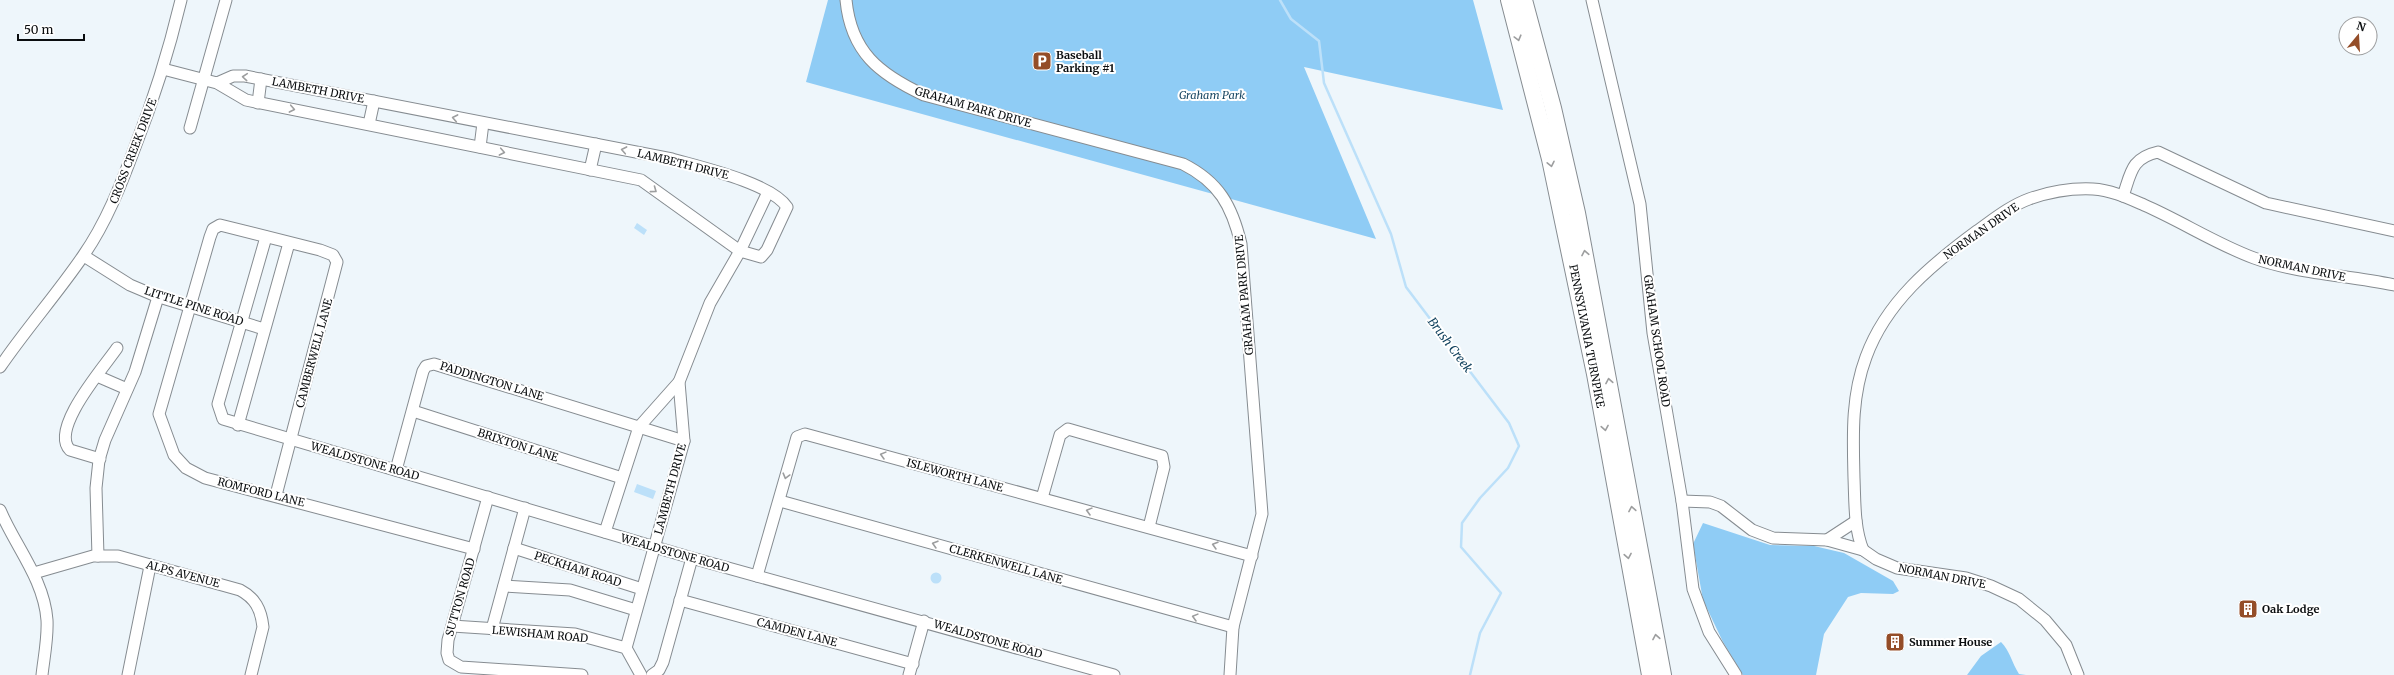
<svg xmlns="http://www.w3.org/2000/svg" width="2394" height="675" viewBox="0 0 2394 675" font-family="Merriweather,serif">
	<rect width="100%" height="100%" fill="#eef6fb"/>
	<g fill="#8fccf5">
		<path d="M828,0H1473L1503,110L1304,67L1376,239L806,82Z"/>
		<path d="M1703,523L1770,545L1814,546L1844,553L1893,581L1899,591L1893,594L1861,593L1848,597L1824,634L1816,675H1743L1723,642L1703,600L1693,544Z"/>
		<path d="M2001,642C2010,651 2012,663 2019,674L2026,675H1967L1981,656Z"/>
	</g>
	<g fill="#bce0f9">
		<path d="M637,223L647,230L644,235L634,228Z"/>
		<path d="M637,484L656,491L653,499L634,492Z"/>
		<circle cx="936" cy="578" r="5.5"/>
	</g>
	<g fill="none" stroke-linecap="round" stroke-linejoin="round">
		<path stroke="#bce0f9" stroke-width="2.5" d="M1280,0L1291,19L1319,41L1324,83L1391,234L1406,287L1509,423L1519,446L1508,468L1480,498L1462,523L1461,547L1501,593L1480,633L1470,675"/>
		<defs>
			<g id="minor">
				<path d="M846,0C851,52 879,74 924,95L1183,164C1219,182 1232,206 1241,244L1262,514L1233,627L1230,675"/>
				<path d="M1592,0L1640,204L1653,333L1682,501L1693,589L1709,632L1736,675"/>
				<path d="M163,69L217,83L246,100L641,180L740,251L761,257L767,250L787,207C771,183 700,167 672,159L245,76H233L217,83"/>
				<path d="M258,103L261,79"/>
				<path d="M369,124L374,101"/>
				<path d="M190,128L226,0"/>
				<path d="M480,147L483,123"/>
				<path d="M590,170L596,144"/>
				<path d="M2123,196C2131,173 2131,158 2158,152L2266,203L2394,231"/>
				<path d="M266,237L218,404L223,419L692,558L1114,675"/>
				<path d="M84,256L130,285L156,296L264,329"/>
				<path d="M0,367C26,329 57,294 83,256C106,223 121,185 135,147C154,99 169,50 181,0"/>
				<path d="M97,376L127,389"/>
				<path d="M413,411L622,478"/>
				<path d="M238,425L289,243"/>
				<path d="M100,459L70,450C49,429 105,366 117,348"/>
				<path d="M396,470L423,371L426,366L434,364L684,441"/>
				<path d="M276,495L337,262L333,255L320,250L220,225L213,229L210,237L159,414L174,455L186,468L205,478L474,549"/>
				<path d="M488,497L448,640L447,653L449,660L461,667L582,675"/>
				<path d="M1042,498L1060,435L1068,429L1162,456L1164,467L1149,527"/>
				<path d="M780,501L1233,627"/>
				<path d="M1682,501L1710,502L1721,506L1752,530L1773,538L1827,540L1863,550L1876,559L1897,568L1966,578L1991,586L2019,599L2045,620L2066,645L2078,675"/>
				<path d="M0,510C15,546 44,579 47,620C48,638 44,657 42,675"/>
				<path d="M605,532L639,427L679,382"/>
				<path d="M1827,540L1856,521"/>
				<path d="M514,548L642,589"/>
				<path d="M1863,550C1854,528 1855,502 1854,478C1853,437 1851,397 1866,357C1886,302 1931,265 1977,231C1994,219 2010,206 2029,199C2049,192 2072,188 2093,189C2111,190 2128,198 2144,205C2181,221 2216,244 2254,258C2298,274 2348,275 2394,285"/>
				<path d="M98,556L96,488L99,460L105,440L135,372L158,297"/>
				<path d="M34,573L93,556H118L240,590C255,598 261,609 263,627L251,675"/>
				<path d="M757,576L797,437L805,434L1252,556"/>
				<path d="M504,586L570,590L636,610"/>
				<path d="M680,600L913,664"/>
				<path d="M452,626L575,634L626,648L641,675"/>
				<path d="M492,629L525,508"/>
				<path d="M626,648L684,441L679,382L710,303L740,251L768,192"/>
				<path d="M128,675L150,566"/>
				<path d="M652,675L659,670L663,662L692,558"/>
				<path d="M909,675L924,621"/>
			</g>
			<g id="highway">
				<path d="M1509,0L1550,159L1595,374L1650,675"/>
				<path d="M1524,0L1553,108L1577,213L1663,675"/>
			</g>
		</defs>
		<use href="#minor" stroke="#868c91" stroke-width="13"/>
		<use href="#highway" stroke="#868c91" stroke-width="18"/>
		<use href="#minor" stroke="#fff" stroke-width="11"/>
		<use href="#highway" stroke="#fff" stroke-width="16"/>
	</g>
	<defs><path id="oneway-chevron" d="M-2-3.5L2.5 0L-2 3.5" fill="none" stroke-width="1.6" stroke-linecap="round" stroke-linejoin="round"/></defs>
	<g stroke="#9d9e9f">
		<use href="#oneway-chevron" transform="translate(1518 38) rotate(75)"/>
		<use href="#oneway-chevron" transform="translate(245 77) rotate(-175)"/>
		<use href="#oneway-chevron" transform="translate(292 109) rotate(11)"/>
		<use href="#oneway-chevron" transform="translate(455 118) rotate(-169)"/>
		<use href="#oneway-chevron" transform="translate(624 150) rotate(-169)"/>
		<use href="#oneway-chevron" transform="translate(502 152) rotate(11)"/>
		<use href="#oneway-chevron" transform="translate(1551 164) rotate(78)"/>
		<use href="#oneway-chevron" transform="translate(654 190) rotate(36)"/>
		<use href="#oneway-chevron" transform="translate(1585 253) rotate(-101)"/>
		<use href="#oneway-chevron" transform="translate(1609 381) rotate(-100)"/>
		<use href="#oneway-chevron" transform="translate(1605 428) rotate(80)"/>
		<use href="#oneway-chevron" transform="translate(883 455) rotate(-165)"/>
		<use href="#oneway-chevron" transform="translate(786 476) rotate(105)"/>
		<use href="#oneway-chevron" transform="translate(1632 509) rotate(-100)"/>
		<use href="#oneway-chevron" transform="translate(1089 511) rotate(-165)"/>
		<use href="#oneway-chevron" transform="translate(935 544) rotate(-164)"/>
		<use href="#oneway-chevron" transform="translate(1215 545) rotate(-164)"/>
		<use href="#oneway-chevron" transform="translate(1628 556) rotate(80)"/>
		<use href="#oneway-chevron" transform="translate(1195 617) rotate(-165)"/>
		<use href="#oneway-chevron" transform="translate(1656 637) rotate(-100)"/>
	</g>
	<defs>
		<symbol id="parking-square" viewBox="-11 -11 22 22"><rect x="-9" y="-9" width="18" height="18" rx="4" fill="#944d28" stroke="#fff"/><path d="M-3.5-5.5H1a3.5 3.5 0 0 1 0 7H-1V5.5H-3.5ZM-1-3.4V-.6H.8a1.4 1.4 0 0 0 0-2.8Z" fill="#fff"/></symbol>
		<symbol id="building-square" viewBox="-11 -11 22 22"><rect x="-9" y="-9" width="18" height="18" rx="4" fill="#944d28" stroke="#fff"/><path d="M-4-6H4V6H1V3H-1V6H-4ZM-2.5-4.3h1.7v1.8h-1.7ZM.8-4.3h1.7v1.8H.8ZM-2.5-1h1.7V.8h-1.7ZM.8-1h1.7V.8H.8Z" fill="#fff"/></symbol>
	</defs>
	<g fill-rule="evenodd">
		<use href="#parking-square" x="1031" y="50" width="22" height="22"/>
		<use href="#building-square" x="2237" y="598" width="22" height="22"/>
		<use href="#building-square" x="1884" y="631" width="22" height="22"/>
	</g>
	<g text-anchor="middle" stroke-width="4" stroke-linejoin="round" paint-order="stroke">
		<g font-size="11" font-weight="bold" fill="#0a0d0f" stroke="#fff" text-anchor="start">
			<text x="1056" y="59">Baseball<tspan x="1056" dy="13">Parking #1</tspan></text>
			<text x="2262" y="613">Oak Lodge</text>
			<text x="1909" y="646">Summer House</text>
		</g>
		<g font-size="11" fill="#0a0d0f" stroke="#fff">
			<text transform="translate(318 90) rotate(11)" y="4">LAMBETH DRIVE</text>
			<text transform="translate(973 107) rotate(16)" y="4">GRAHAM PARK DRIVE</text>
			<text transform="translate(133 151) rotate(-69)" y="4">CROSS CREEK DRIVE</text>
			<text transform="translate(683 164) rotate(14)" y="4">LAMBETH DRIVE</text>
			<text transform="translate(1981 231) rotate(-35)" y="4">NORMAN DRIVE</text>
			<text transform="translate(2302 268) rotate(12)" y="4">NORMAN DRIVE</text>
			<text transform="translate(1244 295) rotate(-95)" y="4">GRAHAM PARK DRIVE</text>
			<text transform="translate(194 306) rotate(18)" y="4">LITTLE PINE ROAD</text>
			<text transform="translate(1587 336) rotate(79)" y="4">PENNSYLVANIA TURNPIKE</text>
			<text transform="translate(1657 341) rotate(82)" y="4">GRAHAM SCHOOL ROAD</text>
			<text transform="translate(314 353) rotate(-75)" y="4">CAMBERWELL LANE</text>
			<text transform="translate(492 381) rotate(17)" y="4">PADDINGTON LANE</text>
			<text transform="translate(518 445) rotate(18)" y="4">BRIXTON LANE</text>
			<text transform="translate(365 461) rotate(16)" y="4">WEALDSTONE ROAD</text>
			<text transform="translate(955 475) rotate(15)" y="4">ISLEWORTH LANE</text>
			<text transform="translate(670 489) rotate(-75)" y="4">LAMBETH DRIVE</text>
			<text transform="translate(261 492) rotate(14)" y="4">ROMFORD LANE</text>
			<text transform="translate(675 553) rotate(16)" y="4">WEALDSTONE ROAD</text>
			<text transform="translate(1006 564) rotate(16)" y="4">CLERKENWELL LANE</text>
			<text transform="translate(578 569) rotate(18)" y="4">PECKHAM ROAD</text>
			<text transform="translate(183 574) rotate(15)" y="4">ALPS AVENUE</text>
			<text transform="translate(1942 576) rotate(11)" y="4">NORMAN DRIVE</text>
			<text transform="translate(460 597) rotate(-74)" y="4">SUTTON ROAD</text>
			<text transform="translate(797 632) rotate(15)" y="4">CAMDEN LANE</text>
			<text transform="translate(540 634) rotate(5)" y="4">LEWISHAM ROAD</text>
			<text transform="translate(988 639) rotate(16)" y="4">WEALDSTONE ROAD</text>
		</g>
		<g font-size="11" font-style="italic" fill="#184763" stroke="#fff">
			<text x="1212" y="99">Graham Park</text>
		</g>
		<g font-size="12" font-style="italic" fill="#12425e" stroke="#fff">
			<text transform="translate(1450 345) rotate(53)" y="4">Brush Creek</text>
		</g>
	</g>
	<g transform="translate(2358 36) rotate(18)"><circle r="19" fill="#ffffff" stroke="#9d9e9f"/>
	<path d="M0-3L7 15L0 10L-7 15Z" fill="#944d28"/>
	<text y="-6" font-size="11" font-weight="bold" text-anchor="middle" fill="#0a0d0f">N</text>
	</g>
	<path d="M18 34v6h66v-6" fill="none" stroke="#0a0d0f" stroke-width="2"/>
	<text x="24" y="34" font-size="12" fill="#0a0d0f" stroke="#ffffff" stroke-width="3" paint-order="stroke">50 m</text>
</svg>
